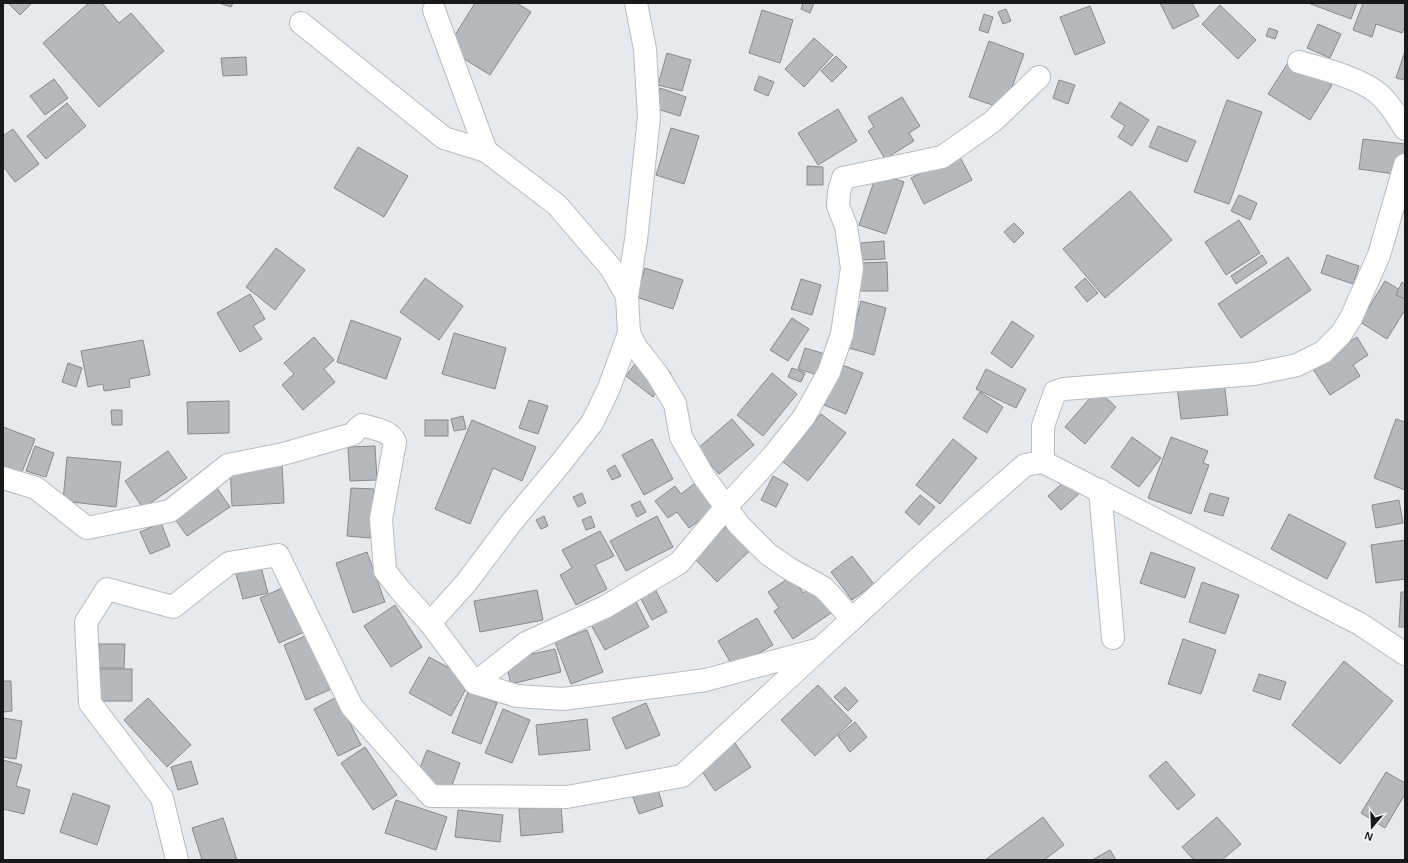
<svg xmlns="http://www.w3.org/2000/svg" width="1408" height="863" viewBox="0 0 1408 863" font-family="Arial,sans-serif">
	<rect width="100%" height="100%" fill="#e5eaef"/>
	<g fill="#b4b9be" stroke="#868a8f">
		<path d="M8,3H32L20,15Z"/>
		<path d="M89,3H102L119,23L131,13L164,51L99,107L43,43Z"/>
		<path d="M219,3H233L231,7Z"/>
		<path d="M475,3H517L531,12L490,75L447,48Z"/>
		<path d="M803,3H814L810,13L801,9Z"/>
		<path d="M1160,3H1192L1199,16L1173,29Z"/>
		<path d="M1308,3H1357L1351,19Z"/>
		<path d="M1363,3H1405V26L1402,33L1376,24L1372,37L1353,30Z"/>
		<path d="M1220,5L1256,40L1238,59L1202,24Z"/>
		<path d="M1090,6L1105,43L1075,55L1060,17Z"/>
		<path d="M1006,9L1011,21L1003,24L998,12Z"/>
		<path d="M762,10L793,20L780,63L749,53Z"/>
		<path d="M984,14L993,17L988,33L979,30Z"/>
		<path d="M1318,24L1341,34L1330,58L1307,48Z"/>
		<path d="M1269,28L1278,31L1275,39L1266,36Z"/>
		<path d="M814,38L833,55L804,87L785,69Z"/>
		<path d="M989,41L1024,54L1004,109L969,97Z"/>
		<path d="M1405,51V80L1396,78Z"/>
		<path d="M667,53L691,60L682,91L658,85Z"/>
		<path d="M836,56L847,67L832,82L821,71Z"/>
		<path d="M246,57L247,75L223,76L221,58Z"/>
		<path d="M1291,58L1332,85L1310,120L1268,94Z"/>
		<path d="M759,76L774,82L768,96L754,90Z"/>
		<path d="M54,79L68,98L45,115L30,96Z"/>
		<path d="M1059,80L1075,85L1068,104L1053,98Z"/>
		<path d="M660,88L686,97L680,116L654,108Z"/>
		<path d="M902,97L920,126L909,133L914,141L885,159L868,131L874,127L868,117Z"/>
		<path d="M1227,100L1262,112L1229,204L1194,192Z"/>
		<path d="M1120,102L1149,120L1132,146L1118,137L1125,126L1111,117Z"/>
		<path d="M67,103L86,126L46,159L27,136Z"/>
		<path d="M838,109L857,141L818,165L798,133Z"/>
		<path d="M1158,126L1196,141L1187,162L1149,147Z"/>
		<path d="M671,128L699,136L684,184L656,175Z"/>
		<path d="M13,129L39,164L15,182L3,166V136Z"/>
		<path d="M1363,139L1405,144L1402,175L1359,169Z"/>
		<path d="M358,147L408,176L384,217L334,188Z"/>
		<path d="M959,155L972,180L924,204L911,178Z"/>
		<path d="M807,166L823,167V185H807Z"/>
		<path d="M877,173L904,182L886,234L859,225Z"/>
		<path d="M1130,191L1172,240L1105,298L1063,249Z"/>
		<path d="M1239,195L1257,203L1250,220L1231,211Z"/>
		<path d="M1239,220L1260,253L1226,275L1205,242Z"/>
		<path d="M1014,223L1024,233L1014,243L1004,232Z"/>
		<path d="M884,241L885,259L861,260V243Z"/>
		<path d="M276,248L305,270L275,310L246,287Z"/>
		<path d="M1262,255L1267,263L1236,284L1231,276Z"/>
		<path d="M1327,255L1359,266L1353,284L1321,273Z"/>
		<path d="M1288,257L1311,290L1241,338L1218,304Z"/>
		<path d="M887,262L888,291H860L859,263Z"/>
		<path d="M645,268L683,280L673,309L636,297Z"/>
		<path d="M425,278L463,306L439,340L400,312Z"/>
		<path d="M1085,278L1098,293L1087,302L1075,287Z"/>
		<path d="M801,279L821,285L812,315L791,309Z"/>
		<path d="M1385,281L1405,293V310L1387,339L1360,322Z"/>
		<path d="M1402,282L1405,284V299L1396,295Z"/>
		<path d="M250,294L265,319L253,326L262,339L240,352L217,313Z"/>
		<path d="M861,301L886,308L874,355L849,348Z"/>
		<path d="M792,318L809,329L788,361L770,350Z"/>
		<path d="M351,320L401,338L386,379L337,362Z"/>
		<path d="M1012,321L1034,336L1012,368L991,353Z"/>
		<path d="M454,333L506,348L495,389L442,374Z"/>
		<path d="M314,337L334,360L324,369L335,382L303,410L282,385L294,374L284,363Z"/>
		<path d="M1357,337L1368,355L1353,365L1360,376L1330,395L1311,366Z"/>
		<path d="M143,340L150,375L129,379L130,387L104,391L103,384L88,387L81,351Z"/>
		<path d="M805,348L825,354L818,375L798,369Z"/>
		<path d="M644,352L671,373L653,397L626,376Z"/>
		<path d="M68,363L82,368L76,387L62,382Z"/>
		<path d="M842,365L863,373L846,414L824,405Z"/>
		<path d="M792,368L805,373L801,382L788,377Z"/>
		<path d="M986,369L1026,389L1016,408L976,389Z"/>
		<path d="M772,373L797,394L763,436L737,415Z"/>
		<path d="M1224,381L1228,415L1181,419L1177,386Z"/>
		<path d="M1097,390L1116,407L1085,444L1065,427Z"/>
		<path d="M980,392L1003,407L987,433L963,418Z"/>
		<path d="M529,400L548,406L538,434L519,428Z"/>
		<path d="M229,401V433L188,434L187,402Z"/>
		<path d="M111,410H122V425H112Z"/>
		<path d="M821,414L846,433L808,481L783,462Z"/>
		<path d="M463,416L466,429L454,431L451,419Z"/>
		<path d="M732,419L754,445L719,474L697,449Z"/>
		<path d="M1396,419L1405,422V490L1374,478Z"/>
		<rect x="425" y="420" width="23" height="16"/>
		<path d="M472,420L536,447L522,481L493,468L470,524L435,509Z"/>
		<path d="M3,427L35,439L20,477L3,471Z"/>
		<path d="M1132,437L1161,458L1139,487L1111,467Z"/>
		<path d="M1171,437L1208,451L1203,463L1209,465L1191,514L1148,498Z"/>
		<path d="M652,439L673,479L644,495L622,455Z"/>
		<path d="M953,439L977,458L940,504L916,485Z"/>
		<path d="M35,446L54,453L46,477L26,471Z"/>
		<path d="M375,446L377,480L350,481L348,447Z"/>
		<path d="M168,451L187,478L143,508L125,481Z"/>
		<path d="M67,457L121,462L116,507L63,501Z"/>
		<path d="M282,464L284,503L232,506L230,466Z"/>
		<path d="M615,465L621,476L612,480L607,470Z"/>
		<path d="M773,476L788,484L776,507L761,500Z"/>
		<path d="M1068,478L1081,492L1061,510L1048,496Z"/>
		<path d="M698,481L718,507L689,528L677,512L668,518L655,501L675,486L681,494Z"/>
		<path d="M215,485L230,507L187,536L172,515Z"/>
		<path d="M351,488L374,489L370,538L347,536Z"/>
		<path d="M582,493L586,503L578,507L573,497Z"/>
		<path d="M1210,493L1229,498L1223,516L1204,511Z"/>
		<path d="M920,495L935,507L919,525L905,512Z"/>
		<path d="M1399,500L1403,523L1376,528L1372,505Z"/>
		<path d="M640,501L646,512L637,517L631,505Z"/>
		<path d="M1289,514L1346,543L1327,579L1271,549Z"/>
		<path d="M544,516L548,526L541,529L536,520Z"/>
		<path d="M591,516L595,527L586,530L582,520Z"/>
		<path d="M657,516L673,547L626,571L610,541Z"/>
		<path d="M735,518L759,542L717,582L694,558Z"/>
		<path d="M161,523L170,546L150,554L140,532Z"/>
		<path d="M600,531L614,556L595,565L607,589L576,605L560,575L572,568L562,550Z"/>
		<path d="M1405,540V579L1376,583L1371,545Z"/>
		<path d="M367,552L385,602L353,613L336,563Z"/>
		<path d="M1151,552L1195,568L1185,598L1140,583Z"/>
		<path d="M852,556L874,584L852,600L831,572Z"/>
		<path d="M261,567L268,593L243,599L236,574Z"/>
		<path d="M792,576L803,593L812,587L831,613L793,639L774,611L779,608L768,592Z"/>
		<path d="M1202,582L1239,595L1225,634L1189,622Z"/>
		<path d="M289,585L309,630L279,643L260,598Z"/>
		<path d="M655,589L667,612L652,620L640,597Z"/>
		<path d="M537,590L543,620L480,632L474,601Z"/>
		<path d="M1401,592H1405V627H1399Z"/>
		<path d="M635,600L649,627L605,650L590,623Z"/>
		<path d="M395,605L422,647L391,667L364,626Z"/>
		<path d="M757,618L773,645L734,668L718,641Z"/>
		<path d="M587,630L603,672L571,684L555,642Z"/>
		<path d="M312,633L334,688L306,700L284,645Z"/>
		<path d="M1183,639L1216,650L1201,694L1168,684Z"/>
		<path d="M99,644H125L124,668H99Z"/>
		<path d="M555,649L561,672L511,684L505,660Z"/>
		<path d="M429,657L471,680L451,716L409,693Z"/>
		<path d="M1344,661L1393,701L1340,764L1292,725Z"/>
		<rect x="100" y="669" width="32" height="32"/>
		<path d="M1259,674L1286,682L1280,700L1253,691Z"/>
		<path d="M3,681H11L12,711L3,712Z"/>
		<path d="M818,685L852,721L815,756L781,720Z"/>
		<path d="M845,687L858,701L848,711L834,697Z"/>
		<path d="M468,692L497,703L481,744L452,733Z"/>
		<path d="M337,697L361,745L338,756L314,709Z"/>
		<path d="M148,698L191,745L167,767L124,720Z"/>
		<path d="M646,703L660,735L626,749L612,718Z"/>
		<path d="M503,709L530,720L512,763L485,753Z"/>
		<path d="M3,718L22,721L16,759L3,757Z"/>
		<path d="M587,719L590,750L539,755L536,725Z"/>
		<path d="M855,722L867,737L850,752L838,736Z"/>
		<path d="M735,743L751,767L715,791L699,767Z"/>
		<path d="M365,747L397,795L373,810L341,763Z"/>
		<path d="M427,750L460,763L450,791L416,778Z"/>
		<path d="M3,760L22,765L16,786L30,790L24,814L3,809Z"/>
		<path d="M191,761L198,784L178,790L171,767Z"/>
		<path d="M1166,761L1195,795L1178,810L1149,776Z"/>
		<path d="M1386,772L1405,783V794L1385,828L1361,813Z"/>
		<path d="M656,784L663,806L639,814L631,792Z"/>
		<path d="M73,793L110,806L97,845L60,832Z"/>
		<path d="M396,800L447,817L436,850L385,833Z"/>
		<path d="M561,806L563,832L521,836L519,809Z"/>
		<path d="M458,810L503,815L500,842L455,837Z"/>
		<path d="M1043,817L1064,845L1044,860H985Z"/>
		<path d="M1217,817L1241,844L1222,860H1194L1182,847Z"/>
		<path d="M223,818L237,860H202L192,828Z"/>
		<path d="M1110,850L1116,860H1092Z"/>
	</g>
	<g fill="none" stroke-linecap="round" stroke-linejoin="round">
		<defs>
			<g id="minor">
				<path d="M434,10L486,151L557,205L611,268L627,296L629,333L636,347L657,374L675,404L681,437L704,477L739,525L768,554L788,568L824,588L852,619"/>
				<path d="M301,23L444,138L486,151"/>
				<path d="M1299,62C1323,69 1360,78 1379,94C1390,104 1398,117 1405,129"/>
				<path d="M627,296L636,240L649,117L645,49L636,3"/>
				<path d="M1043,462V426L1055,392L1064,389L1254,374L1297,365L1323,352L1341,334L1351,318L1379,255L1405,165"/>
				<path d="M3,478L36,488L87,528L170,511L228,465L283,454L353,434L358,428L362,425C374,429 390,430 395,442L381,519L385,571L400,590L430,623L475,683L517,696L563,699L706,680L816,650"/>
				<path d="M1100,490L1113,638"/>
				<path d="M430,623L466,583L511,523L560,464L592,423L609,388L629,333"/>
				<path d="M475,683L526,643L605,607L679,563L727,506L772,457L804,417L829,372L842,334L852,268L846,226L838,206L839,192L843,178L942,157L992,122L1039,77"/>
				<path d="M177,860L162,798L90,703L86,622L107,589L173,607L229,563L278,555L352,707L431,796L567,797L682,776L925,552L1025,465L1043,462L1360,624L1405,654"/>
			</g>
		</defs>
		<use href="#minor" stroke="#b7bbc1" stroke-width="24"/>
		<use href="#minor" stroke="#fff" stroke-width="22"/>
	</g>
	<rect width="1408" height="863" fill="none" stroke="#17191b" stroke-width="8"/>
	<g transform="translate(1372 827) rotate(199)" stroke="#f2f7fd" stroke-width="3" paint-order="stroke">
	<path d="M0-3L7 15L0 10L-7 15Z" fill="#17191b"/>
	<text y="-6" font-size="11" font-weight="bold" text-anchor="middle" fill="#17191b">N</text>
	</g>
</svg>
